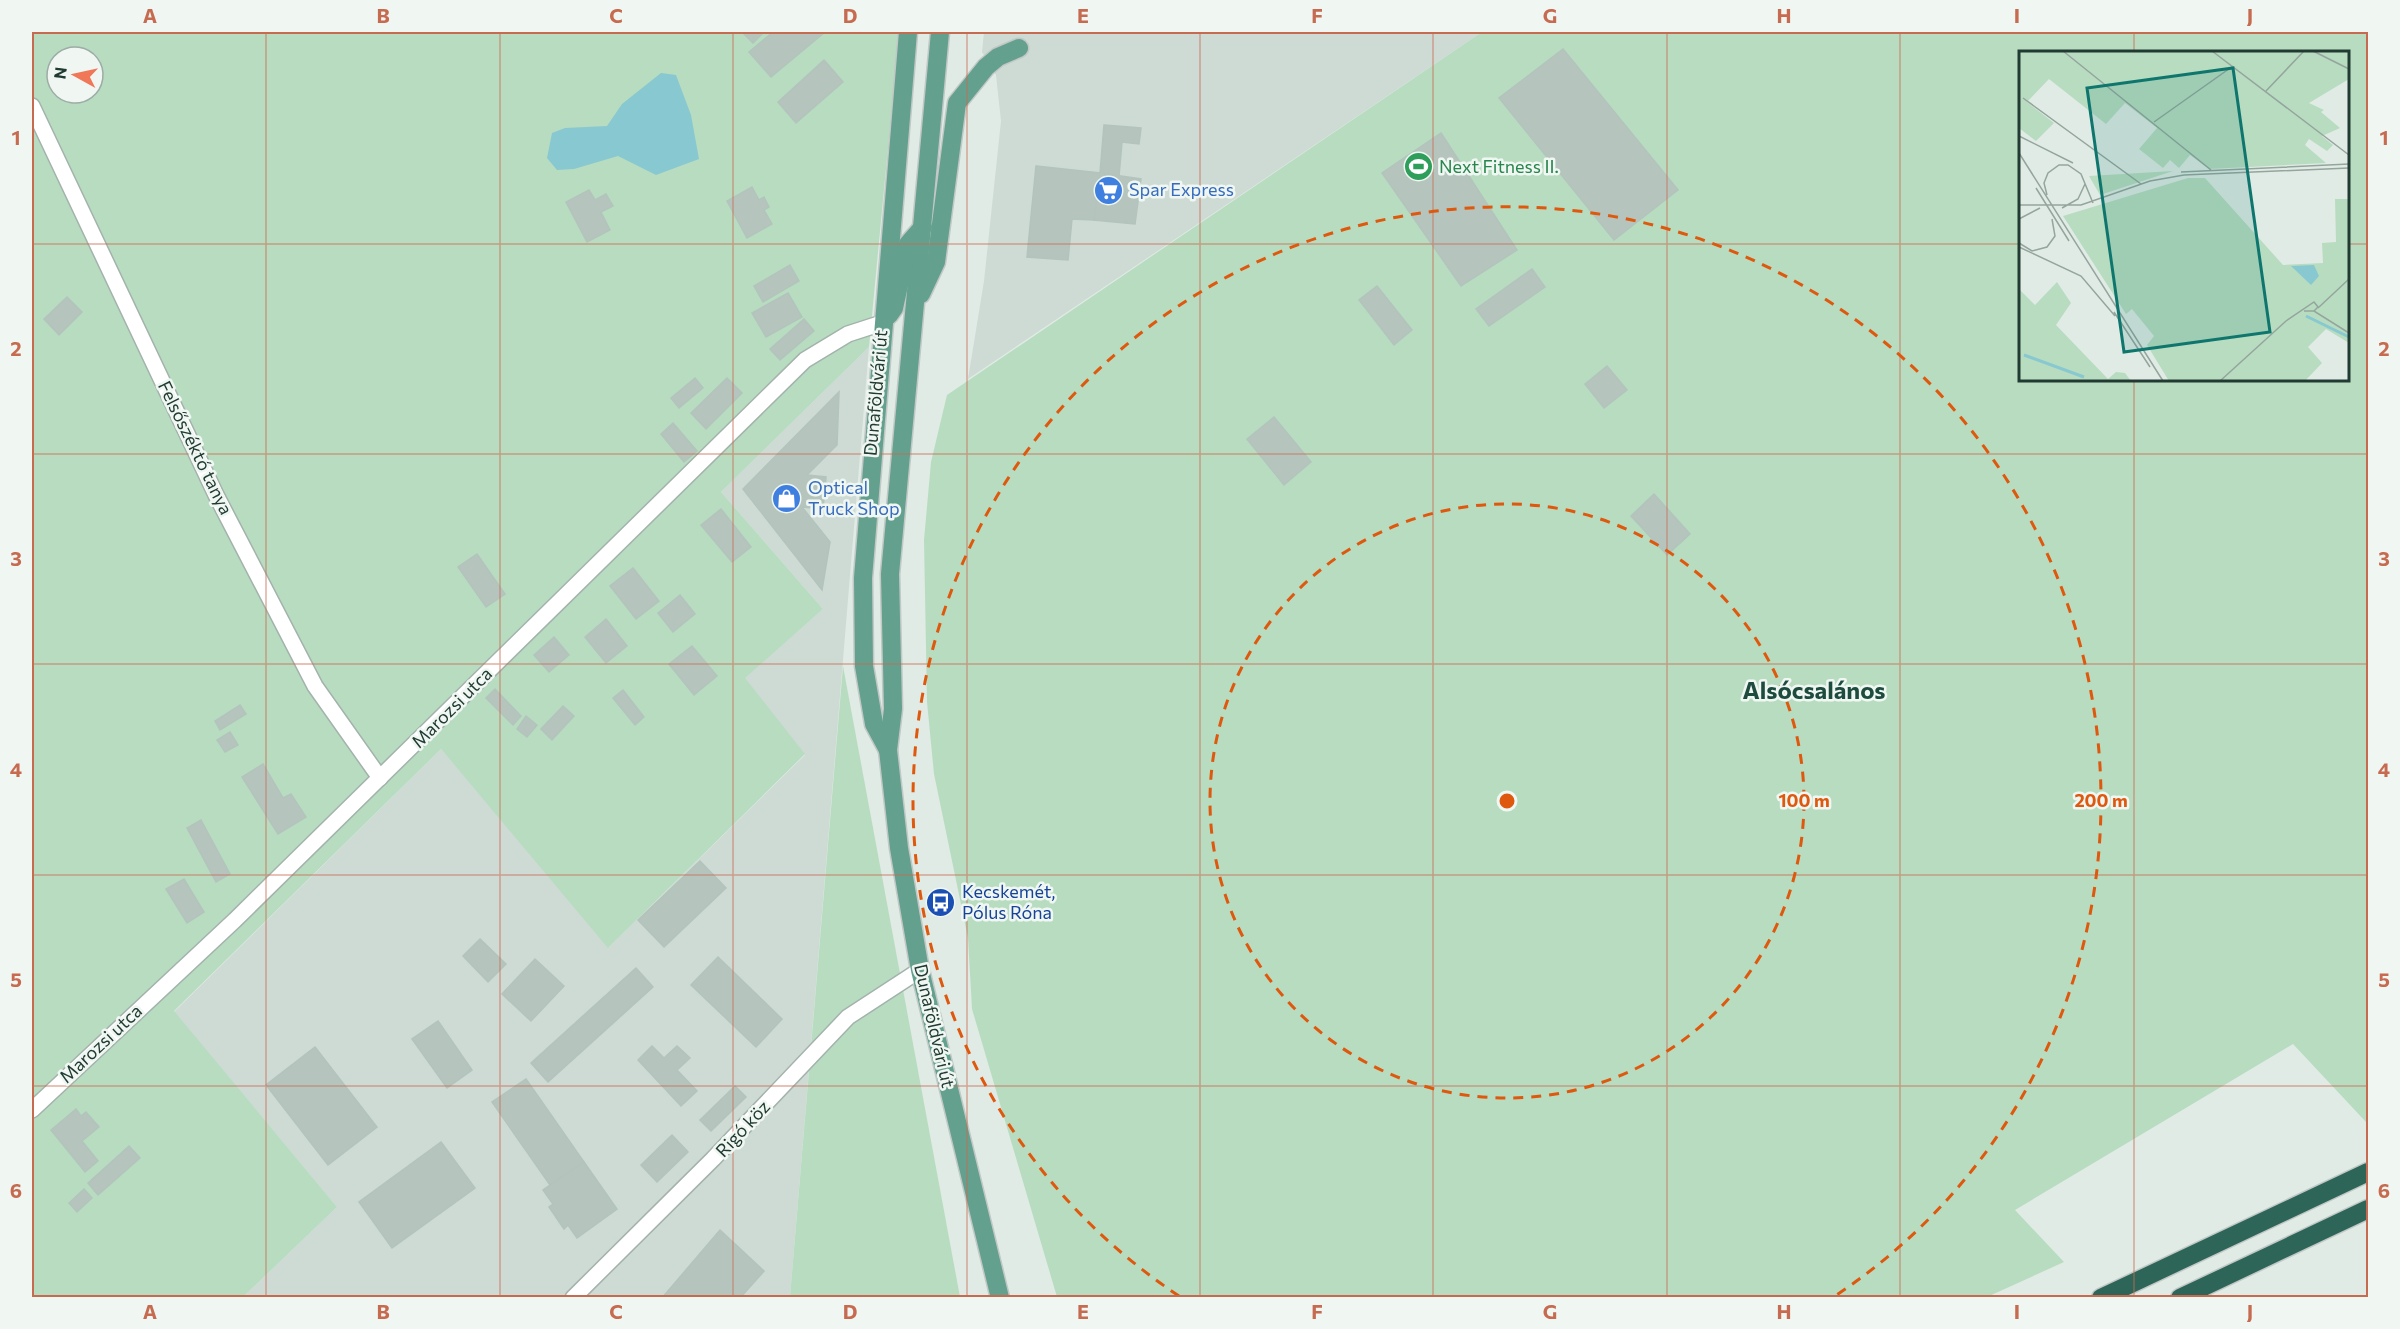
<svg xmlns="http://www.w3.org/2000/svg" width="2400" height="1329" viewBox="0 0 2400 1329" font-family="Commissioner,sans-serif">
	<rect width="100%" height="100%" fill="#e0ebe5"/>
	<g fill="#cedad4">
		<path d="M984,32H1482L968,379L984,281L1001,121L996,75L982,52Z"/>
		<path d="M869,347L790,1297H243L337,1207L174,1012L441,749L609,947L805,755L744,678L823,609L721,492Z"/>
	</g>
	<g fill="#b8dcc0" fill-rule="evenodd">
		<path d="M32,32H899L869,347L721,492L823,609L745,678L805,754L608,948L441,749L174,1011L337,1207L243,1297H32ZM57,57H93V93H57Z"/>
		<path d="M1482,32H2368V1120L2366,1122L2293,1044L2015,1210L2064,1262L1987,1297H1057L972,1009L968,938L934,774L927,702L924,540L931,462L947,395ZM2020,52H2348V380H2020Z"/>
		<path d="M843,666L960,1297H790Z"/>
	</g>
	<path fill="#88c8d0" d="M661,73L676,75L691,115L699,159L656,175L618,156L574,169L557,170L547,158L552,133L565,128L607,126L622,104Z"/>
	<g fill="#b5c5be" stroke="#b2c4bc" stroke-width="1.5">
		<path d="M742,32H764L753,43Z"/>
		<path d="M773,32H825L771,77L749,52Z"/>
		<path d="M1563,49L1678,190L1614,240L1499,98Z"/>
		<path d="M824,60L843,82L796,123L778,102Z"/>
		<path d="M1104,125L1141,128L1139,144L1122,142L1119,176L1100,173Z"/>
		<path d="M1441,133L1517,250L1461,286L1382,173Z"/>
		<path d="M1036,166L1100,173L1094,220L1072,219L1068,260L1027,257Z"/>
		<path d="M1100,173L1141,179L1135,224L1094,220Z"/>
		<path d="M752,187L759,200L764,197L769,207L764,210L772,224L747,238L727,201Z"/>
		<path d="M589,190L595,200L606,194L613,206L601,212L610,230L587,242L566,202Z"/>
		<path d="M790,265L799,281L763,302L754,286Z"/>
		<path d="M1532,269L1545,287L1489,326L1476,309Z"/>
		<path d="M1377,286L1412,330L1394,345L1359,300Z"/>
		<path d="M788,293L802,317L766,337L752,313Z"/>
		<path d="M67,297L82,312L59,335L44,319Z"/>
		<path d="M804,319L814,331L780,360L770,349Z"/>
		<path d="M1607,366L1627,390L1604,408L1585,384Z"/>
		<path d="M695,378L703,388L679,408L671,398Z"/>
		<path d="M727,378L742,393L706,429L691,413Z"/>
		<path d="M839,392L837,445L807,475L826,477L823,509L802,507L830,542L822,590L743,489Z"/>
		<path d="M1274,417L1311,462L1284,485L1247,439Z"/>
		<path d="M673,423L697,451L684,462L661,434Z"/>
		<path d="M1654,494L1690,534L1667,555L1631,516Z"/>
		<path d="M721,509L751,547L732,562L701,525Z"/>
		<path d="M477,554L505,594L486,607L458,567Z"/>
		<path d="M633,568L659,601L636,619L610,586Z"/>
		<path d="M680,595L695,614L673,632L658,613Z"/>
		<path d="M606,619L627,646L606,663L585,637Z"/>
		<path d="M554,637L569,655L549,672L534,655Z"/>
		<path d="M692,646L717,676L694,695L669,664Z"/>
		<path d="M495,689L521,716L513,725L486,698Z"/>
		<path d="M623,690L644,717L635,725L613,698Z"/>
		<path d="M240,705L246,714L220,730L215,721Z"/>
		<path d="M563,706L574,716L552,740L541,729Z"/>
		<path d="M526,716L537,725L527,737L517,729Z"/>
		<path d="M230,732L238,745L225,752L217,740Z"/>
		<path d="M263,764L283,798L291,794L306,817L278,834L242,777Z"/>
		<path d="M201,820L230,874L216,882L187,828Z"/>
		<path d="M700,861L726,888L664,947L638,920Z"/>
		<path d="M184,879L204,912L187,923L166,889Z"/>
		<path d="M480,939L506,964L488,982L463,956Z"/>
		<path d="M718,957L782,1019L756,1047L691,985Z"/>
		<path d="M535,959L564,986L531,1021L502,994Z"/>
		<path d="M636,968L653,987L548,1082L531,1063Z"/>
		<path d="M438,1021L472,1070L447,1088L412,1039Z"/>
		<path d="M652,1046L664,1058L677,1046L690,1058L677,1070L697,1091L681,1106L638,1060Z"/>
		<path d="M315,1047L377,1127L328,1165L266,1085Z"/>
		<path d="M526,1079L584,1162L550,1185L492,1102Z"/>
		<path d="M735,1086L746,1097L711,1131L700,1120Z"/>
		<path d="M76,1109L81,1116L86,1112L99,1127L82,1141L98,1161L85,1172L51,1130Z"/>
		<path d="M672,1135L688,1152L657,1182L641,1165Z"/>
		<path d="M441,1142L475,1188L392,1248L359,1202Z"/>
		<path d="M129,1146L140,1158L98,1195L88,1183Z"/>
		<path d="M584,1162L617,1209L577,1238L568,1225L564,1229L549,1207L553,1204L543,1190Z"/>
		<path d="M84,1189L92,1198L77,1212L69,1203Z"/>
		<path d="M720,1230L764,1271L740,1298H662Z"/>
	</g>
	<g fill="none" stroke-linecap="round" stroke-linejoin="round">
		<defs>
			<g id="minor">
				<path d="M32,106L216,495L315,686L380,778"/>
				<path d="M32,1110L235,920L805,360L848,334L882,323"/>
				<path d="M573,1298L713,1159L848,1017L920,970"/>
			</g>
			<g id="primary">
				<path d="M940,32L890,574L893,709L888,750L899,848L920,970L1000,1298"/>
				<path d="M921,294L936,262L957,103L986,67L998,57L1019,48"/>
				<path d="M889,315L894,308L908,244L923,227"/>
				<path d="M888,750L874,724L864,666L863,578L908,32"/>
			</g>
			<g id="motorway">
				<path d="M2101,1298L2368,1172"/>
				<path d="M2180,1298L2368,1209"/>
			</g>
		</defs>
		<use href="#minor" stroke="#a3b3ac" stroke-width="18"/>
		<use href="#primary" stroke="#c1c8c6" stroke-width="21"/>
		<use href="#motorway" stroke="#c1c8c6" stroke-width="21"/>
		<use href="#minor" stroke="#fff" stroke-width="15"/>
		<use href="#primary" stroke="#64a08e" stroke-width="18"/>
		<use href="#motorway" stroke="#2d6658" stroke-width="18"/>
	</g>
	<path fill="none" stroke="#c76b50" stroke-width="1.5" stroke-opacity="0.55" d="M266,32V1298M500,32V1298M733,32V1298M967,32V1298M1200,32V1298M1433,32V1298M1667,32V1298M1900,32V1298M2134,32V52M32,244H2020M2348,244H2368M2134,380V1298M32,454H2368M32,664H2368M32,875H2368M32,1086H2368"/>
	<g fill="none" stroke="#de580e" stroke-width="3" stroke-dasharray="10 8">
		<circle cx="1507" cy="801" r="297"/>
		<path d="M1179 1296A594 594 0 1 1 1835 1296"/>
	</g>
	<defs>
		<symbol id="stadium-disc" viewBox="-11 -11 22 22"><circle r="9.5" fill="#2e9e5b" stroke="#f0f7f3"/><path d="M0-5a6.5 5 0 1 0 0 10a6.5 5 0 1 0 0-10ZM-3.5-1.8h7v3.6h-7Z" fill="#fff"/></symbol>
		<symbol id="supermarket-disc" viewBox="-11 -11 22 22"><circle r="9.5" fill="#3f7fe0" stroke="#f0f7f3"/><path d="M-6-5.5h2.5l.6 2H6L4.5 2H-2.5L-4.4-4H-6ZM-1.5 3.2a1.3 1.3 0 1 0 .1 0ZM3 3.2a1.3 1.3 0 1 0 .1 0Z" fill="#fff"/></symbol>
		<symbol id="shop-disc" viewBox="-11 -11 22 22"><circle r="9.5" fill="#3f7fe0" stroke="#f0f7f3"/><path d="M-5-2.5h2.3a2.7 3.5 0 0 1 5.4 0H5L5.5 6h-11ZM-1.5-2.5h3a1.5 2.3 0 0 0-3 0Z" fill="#fff"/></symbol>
		<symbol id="bus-disc" viewBox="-11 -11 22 22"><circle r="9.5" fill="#1a4fb4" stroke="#f0f7f3"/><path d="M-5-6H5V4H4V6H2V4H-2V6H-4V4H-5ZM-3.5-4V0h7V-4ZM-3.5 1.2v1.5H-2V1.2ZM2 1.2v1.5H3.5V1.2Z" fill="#fff"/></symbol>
	</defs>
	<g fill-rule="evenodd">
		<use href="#stadium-disc" x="1402" y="150" width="33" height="33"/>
		<use href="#supermarket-disc" x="1092" y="174" width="33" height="33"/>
		<use href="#shop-disc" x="770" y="482" width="33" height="33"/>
		<use href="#bus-disc" x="924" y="886" width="33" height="33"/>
	</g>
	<g text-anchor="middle" stroke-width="5" stroke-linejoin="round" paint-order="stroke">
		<g font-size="18" fill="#27864d" stroke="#f0f7f3" text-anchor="start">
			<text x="1439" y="173">Next Fitness II.</text>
		</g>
		<g font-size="18" fill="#366cbe" stroke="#f0f7f3" text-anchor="start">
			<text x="1129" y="196">Spar Express</text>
			<text x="808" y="494">Optical<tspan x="808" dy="21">Truck Shop</tspan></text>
		</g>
		<g font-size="18" fill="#213b32" stroke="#f0f7f3">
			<text transform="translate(876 393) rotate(-85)" y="6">Dunaföldvári út</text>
			<text transform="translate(195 448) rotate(64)" y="6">Felsőszéktó tanya</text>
			<text transform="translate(452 708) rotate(-45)" y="6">Marozsi utca</text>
			<text transform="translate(934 1026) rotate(77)" y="6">Dunaföldvári út</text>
			<text transform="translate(101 1044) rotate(-43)" y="6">Marozsi utca</text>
			<text transform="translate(743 1129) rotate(-47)" y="6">Rigó köz</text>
		</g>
		<g font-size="18" fill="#164399" stroke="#f0f7f3" text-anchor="start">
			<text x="962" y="898">Kecskemét,<tspan x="962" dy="21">Pólus Róna</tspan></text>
		</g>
		<g font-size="24" font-weight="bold" fill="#1d4c3f" stroke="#f0f7f3">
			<text x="1814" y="699">Alsócsalános</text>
		</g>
	</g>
	<g transform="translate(2019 51)">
		<rect width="330" height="330" fill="#e0ebe5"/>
		<path d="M0,0H330V28L290,52L305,59L302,61L321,77L303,85L314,94L308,100L290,88L286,94L307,112L190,118L171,104L160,117L151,109L144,117L120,98L138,77L106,52L87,73L30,28L8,51L35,72L17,90L0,77ZM154,120L81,144L70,125ZM169,127H186L264,214L304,212L303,192L317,191L316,148H330V292L307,278L289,296L303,312L286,330H150L128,294L135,285L113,258L107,263L44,165ZM38,231L52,252L37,274L89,328L97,321L106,322L112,330H0V238L16,254Z" fill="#b8dcc0"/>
		<path d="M295,214L300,225L292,234L272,215Z" fill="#88c8d0"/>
		<path fill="none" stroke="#88c8d0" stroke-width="3" d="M287,265L330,286M5,304L65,326"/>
		<path fill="none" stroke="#94a59d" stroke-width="1.5" d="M44,0L192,119M193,0L330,104M294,0L330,18M247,40L285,0M4,47L122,133M135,71L214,15M0,85L54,112M0,102L144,330M162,121L330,113M17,137L50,190M28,144L25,132L29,122L40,114H49L62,123L74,152M0,154H62L131,130L165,124L330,117M43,157L59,148L66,133M0,168L21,157M0,192L13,200L28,196L36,185L33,168M0,196L62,225L96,265M299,257L330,228M285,260H295L330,282M95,261L131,316M201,330L267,270L295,251L299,256L295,260"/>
		<path fill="#0f766e" fill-opacity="0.15" stroke="#0f766e" stroke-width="3" d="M214,17L251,281L105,301L68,37Z"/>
		<rect width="330" height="330" fill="none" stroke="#213b32" stroke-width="3"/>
	</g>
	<circle cx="1507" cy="801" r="9" fill="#de580e" stroke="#f0f7f3" stroke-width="3"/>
	<g font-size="18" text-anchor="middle" font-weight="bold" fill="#de580e" stroke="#f0f7f3" stroke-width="5" stroke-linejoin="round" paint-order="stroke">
		<text x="1804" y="807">100 m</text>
		<text x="2101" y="807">200 m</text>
	</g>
	<rect width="2400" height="1329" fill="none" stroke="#f0f7f3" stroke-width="66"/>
	<g transform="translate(75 75) rotate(278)"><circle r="28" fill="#f0f7f3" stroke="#9daca6" stroke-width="1.5"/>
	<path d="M0-4.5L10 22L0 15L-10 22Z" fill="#f07758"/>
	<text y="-9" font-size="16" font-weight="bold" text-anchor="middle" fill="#213b32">N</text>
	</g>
	<rect x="33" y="33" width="2334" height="1263" fill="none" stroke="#c76b50" stroke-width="2"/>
	<g font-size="20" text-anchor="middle" font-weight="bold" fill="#c76b50">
		<text x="150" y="23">A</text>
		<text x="383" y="23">B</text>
		<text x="616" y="23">C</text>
		<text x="850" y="23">D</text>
		<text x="1083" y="23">E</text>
		<text x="1317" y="23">F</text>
		<text x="1550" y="23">G</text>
		<text x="1784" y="23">H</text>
		<text x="2017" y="23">I</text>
		<text x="2250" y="23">J</text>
		<text x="16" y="145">1</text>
		<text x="2384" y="145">1</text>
		<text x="16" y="356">2</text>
		<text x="2384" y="356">2</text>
		<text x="16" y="566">3</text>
		<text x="2384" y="566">3</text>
		<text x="16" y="777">4</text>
		<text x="2384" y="777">4</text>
		<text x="16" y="987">5</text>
		<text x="2384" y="987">5</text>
		<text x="16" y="1198">6</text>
		<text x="2384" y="1198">6</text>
		<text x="150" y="1319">A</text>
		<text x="383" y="1319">B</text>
		<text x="616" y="1319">C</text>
		<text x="850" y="1319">D</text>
		<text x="1083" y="1319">E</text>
		<text x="1317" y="1319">F</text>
		<text x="1550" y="1319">G</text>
		<text x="1784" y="1319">H</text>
		<text x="2017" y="1319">I</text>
		<text x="2250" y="1319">J</text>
	</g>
</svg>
